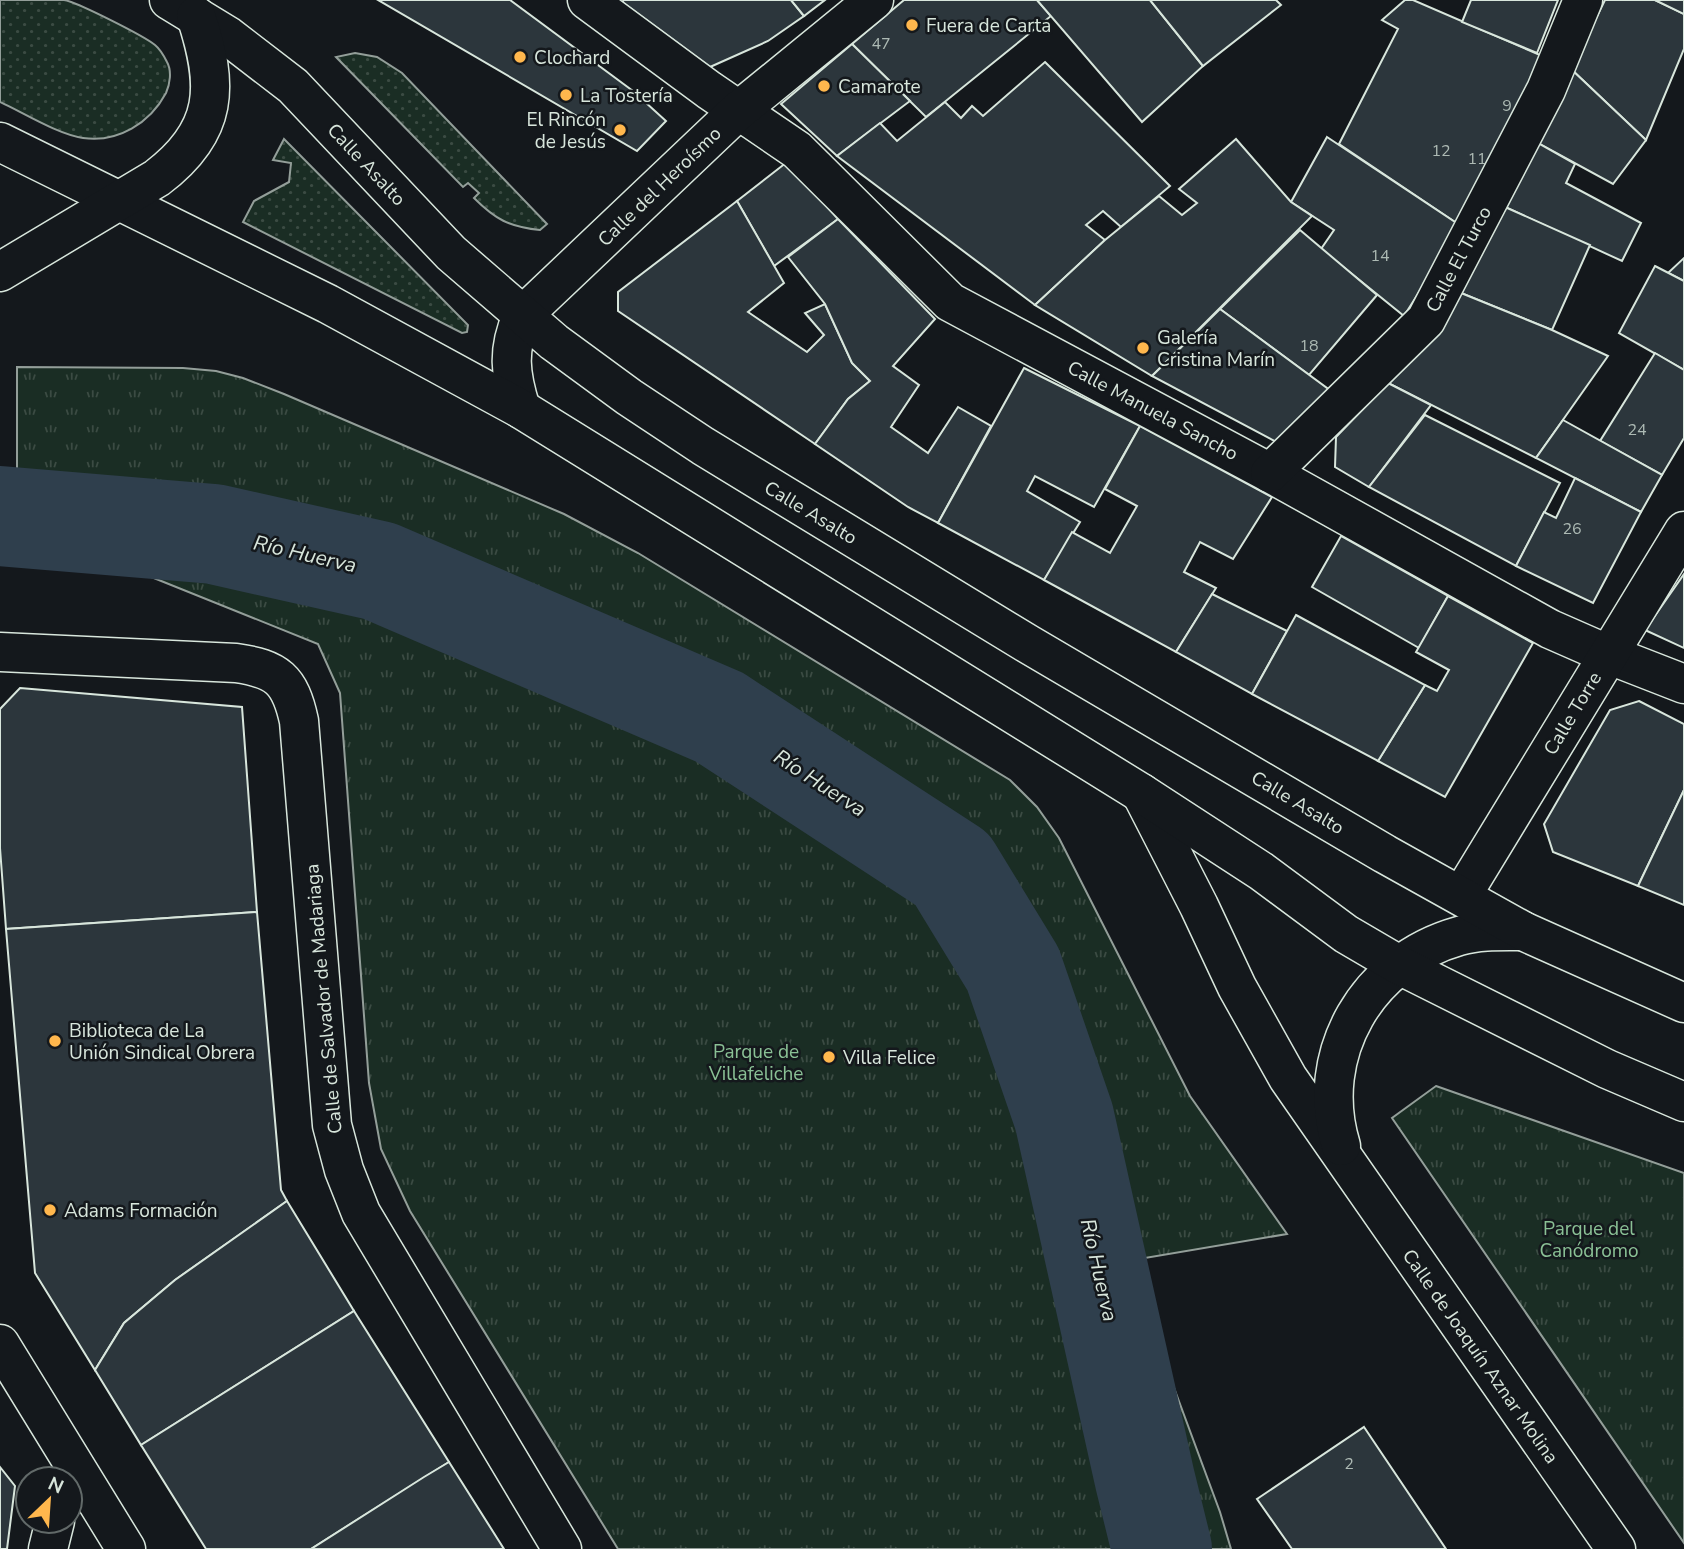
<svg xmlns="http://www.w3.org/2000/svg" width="1684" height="1549" viewBox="0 0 1684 1549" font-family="'Nunito Sans',sans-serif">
	<defs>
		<pattern id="grass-dots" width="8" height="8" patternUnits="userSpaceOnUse" patternTransform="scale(1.75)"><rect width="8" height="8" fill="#1a2d24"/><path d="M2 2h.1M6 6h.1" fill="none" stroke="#3b4b43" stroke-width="1.8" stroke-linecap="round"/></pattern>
		<pattern id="park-tufts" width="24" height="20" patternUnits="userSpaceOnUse" patternTransform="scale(1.75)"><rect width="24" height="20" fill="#1a2d24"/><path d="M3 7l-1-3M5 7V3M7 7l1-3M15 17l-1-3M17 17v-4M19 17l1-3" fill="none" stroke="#3b4b43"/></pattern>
	</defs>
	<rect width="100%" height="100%" fill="#14181c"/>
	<g fill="url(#grass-dots)" stroke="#939e99" stroke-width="2">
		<path d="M0,0C20,0 44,0 64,0C77,2 144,36 155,45C160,49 164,56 167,62C172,71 170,84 166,93C150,123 118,143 83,138C57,134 24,113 0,102Z"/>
		<path d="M355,53L377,57L402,73L547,224L540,230C509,227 495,219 474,198L479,193L468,183L463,187L336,57Z"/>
		<path d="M284,139L468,325L467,332L462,333L243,222L254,201L289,182L291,163L273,160Z"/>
	</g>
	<g fill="url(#park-tufts)" stroke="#939e99" stroke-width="2">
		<path d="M17,367L183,368L216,371L243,378L284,394L564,514L638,553L1010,780L1037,807L1059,838L1190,1096L1287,1234L1127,1261L1220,1512L1231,1549H618L410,1211L381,1149L369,1083L340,693L318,644L17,523Z"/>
		<path d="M1436,1086L1684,1173V1543L1392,1118Z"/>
	</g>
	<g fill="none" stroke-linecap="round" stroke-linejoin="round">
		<path stroke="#2f3f4d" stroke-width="100" d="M0,516L214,534L379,571L719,717L952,869L1013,969L1064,1117L1145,1480L1162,1549"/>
	</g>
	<g fill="#2c363c" stroke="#d8e6dc" stroke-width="2">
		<path d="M378,0H510L633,91L666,121L637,151Z"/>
		<path d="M624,0H791L804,16L768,41L710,67L622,2Z"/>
		<path d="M791,0H825L804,16Z"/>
		<path d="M904,0H1037L1051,16L926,117L852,44Z"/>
		<path d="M1037,0H1150L1203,66L1142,122Z"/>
		<path d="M1150,0H1276L1281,5L1203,66Z"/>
		<path d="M1405,0H1413L1547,58L1461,226L1339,144L1398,29L1382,20Z"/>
		<path d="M1471,0H1558L1537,53L1462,22Z"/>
		<path d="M1605,0H1655L1684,14V49L1646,140L1571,69Z"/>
		<path d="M1655,0H1684V14Z"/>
		<path d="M852,44L910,101L837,156L781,104Z"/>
		<path d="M1045,62L1170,186L1121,227L1103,211L1086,225L1105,240L1035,305L837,156L880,123L897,141L945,102L961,118L972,106L983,116Z"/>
		<path d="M1571,69L1646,140L1613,184L1536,142Z"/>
		<path d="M1327,137L1461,226L1404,316L1321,249L1334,230L1291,202Z"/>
		<path d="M1236,139L1291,202L1312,216L1152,376L1035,305L1105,240L1159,196L1182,215L1197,203L1179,189Z"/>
		<path d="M1536,142L1575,164L1566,183L1641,223L1622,261L1505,207Z"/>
		<path d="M787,162L838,219L774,266L737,201Z"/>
		<path d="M737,201L784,283L748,312L807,352L824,335L805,313L825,304L852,363L870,381L848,399L815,444L618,311V292Z"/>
		<path d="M1505,207L1590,245L1552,330L1461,293Z"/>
		<path d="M838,219L935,319L893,366L919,385L891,427L928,453L958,407L991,426L938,523L908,507L815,444L848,399L870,381L852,363L825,304L788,257Z"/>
		<path d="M1300,230L1377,295L1309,375L1220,309Z"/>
		<path d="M1684,258V281L1668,273Z"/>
		<path d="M1655,266L1684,281V370L1619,333Z"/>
		<path d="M1461,293L1552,330L1608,356L1536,458L1388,383Z"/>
		<path d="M1220,309L1331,391L1284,446L1152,376Z"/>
		<path d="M1655,353L1684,370V438L1662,475L1600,441Z"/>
		<path d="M1024,368L1140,426L1094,507L1035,476L1027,491L1080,522L1044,580L938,523Z"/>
		<path d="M1388,383L1431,405L1369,487L1335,467L1336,437Z"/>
		<path d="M1425,415L1560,483L1516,566L1369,487Z"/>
		<path d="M1563,420L1662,475L1641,512L1536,458Z"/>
		<path d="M1140,426L1272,497L1233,559L1200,542L1184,572L1216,588L1176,652L1044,580L1072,532L1110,553L1137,506L1105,489Z"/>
		<path d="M1575,478L1641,512L1593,603L1516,566L1544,512L1556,518Z"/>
		<path d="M1341,536L1448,596L1419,648L1312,587Z"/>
		<path d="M1684,574V648L1645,630Z"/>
		<path d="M1212,594L1287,631L1252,694L1176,652Z"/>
		<path d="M1448,596L1533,643L1445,797L1378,761L1425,685L1437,691L1449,670L1416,652Z"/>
		<path d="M1296,615L1425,685L1378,761L1252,694Z"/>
		<path d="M20,688L242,707L257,912L6,929L0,848V709Z"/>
		<path d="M1639,701L1684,724V790L1638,886L1553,852L1544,824L1610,710Z"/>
		<path d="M1684,790V905L1638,886Z"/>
		<path d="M257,912L281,1190L287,1201L175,1280L124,1323L95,1370L35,1273L6,929Z"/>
		<path d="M287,1201L354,1311L141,1445L95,1370L124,1323L175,1280Z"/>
		<path d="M354,1311L449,1462L311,1549H206L141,1445Z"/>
		<path d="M1364,1427L1446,1549H1292L1257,1499Z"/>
		<path d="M449,1462L504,1549H311L424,1477Z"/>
		<path d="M0,1467L15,1486L7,1549H0Z"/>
	</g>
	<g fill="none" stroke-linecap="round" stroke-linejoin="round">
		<defs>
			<g id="street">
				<path d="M587,0L709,90L797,150L950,302L1270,473L1550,629L1607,654L1684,684"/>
				<path d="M521,409C510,374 507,350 522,316L738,111L874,0"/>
				<path d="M1270,473L1426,320L1546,90L1583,0"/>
				<path d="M0,652L236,663C277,669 290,679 299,721L332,1125L344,1170L361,1213L562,1549"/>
				<path d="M1141,793L1199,906L1237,987L1288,1078L1616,1549"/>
				<path d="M1462,895L1684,531"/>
				<path d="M1341,1146C1313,1054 1367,962 1459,936C1479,930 1502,931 1523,931"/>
				<path d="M48,1549L55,1521"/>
			</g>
			<g id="secondary">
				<path d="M169,0L228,36L293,86L451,253L554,342L629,397L703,446L1028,644L1385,854L1523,931L1684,1003"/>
				<path d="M0,142L328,304L521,409L1141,793L1261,871L1346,934L1399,965L1607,1069L1684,1102"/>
				<path d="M0,272L157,178C219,131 219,86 196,16"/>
				<path d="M0,1344L126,1549"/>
			</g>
		</defs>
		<use href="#street" stroke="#d8e6dc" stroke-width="41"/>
		<use href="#secondary" stroke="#d8e6dc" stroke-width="41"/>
		<use href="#street" stroke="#14181c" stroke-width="38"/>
		<use href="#secondary" stroke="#14181c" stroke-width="38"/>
	</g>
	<g fill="#ffb74d" stroke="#14181c" stroke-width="2.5">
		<circle cx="912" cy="25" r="7"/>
		<circle cx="520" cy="57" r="7"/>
		<circle cx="824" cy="86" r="7"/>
		<circle cx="566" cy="95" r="7"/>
		<circle cx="620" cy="130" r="7"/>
		<circle cx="1143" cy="348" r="7"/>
		<circle cx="55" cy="1041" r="7"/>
		<circle cx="829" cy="1057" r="7"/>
		<circle cx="50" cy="1210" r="7"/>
	</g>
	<g text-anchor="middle" stroke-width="5" stroke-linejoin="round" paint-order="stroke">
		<g font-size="16" fill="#adbab4">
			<text x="881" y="49">47</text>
			<text x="1507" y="111">9</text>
			<text x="1441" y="156">12</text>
			<text x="1477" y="164">11</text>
			<text x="1380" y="261">14</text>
			<text x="1309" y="351">18</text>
			<text x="1637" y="435">24</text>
			<text x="1572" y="534">26</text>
			<text x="1349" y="1469">2</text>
		</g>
		<g font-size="19" fill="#d8e6dc" stroke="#14181c" text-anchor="start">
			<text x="926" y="32">Fuera de Carta</text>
			<text x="534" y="64">Clochard</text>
			<text x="838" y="93">Camarote</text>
			<text x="580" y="102">La Tostería</text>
			<text x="606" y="126" text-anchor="end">El Rincón<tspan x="606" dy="22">de Jesús</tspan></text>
			<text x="1157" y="344">Galería<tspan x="1157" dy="22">Cristina Marín</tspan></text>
			<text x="69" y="1037">Biblioteca de La<tspan x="69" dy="22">Unión Sindical Obrera</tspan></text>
			<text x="843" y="1064">Villa Felice</text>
			<text x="64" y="1217">Adams Formación</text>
		</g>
		<g font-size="19" fill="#d8e6dc" stroke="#14181c">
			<text transform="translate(367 164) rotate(47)" y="7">Calle Asalto</text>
			<text transform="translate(659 186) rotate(-44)" y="7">Calle del Heroísmo</text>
			<text transform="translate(1458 259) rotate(-62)" y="7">Calle El Turco</text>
			<text transform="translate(1153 410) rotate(28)" y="7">Calle Manuela Sancho</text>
			<text transform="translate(811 512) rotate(31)" y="7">Calle Asalto</text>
			<text transform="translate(1572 713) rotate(-59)" y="7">Calle Torre</text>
			<text transform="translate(1298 802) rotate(31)" y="7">Calle Asalto</text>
			<text transform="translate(323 999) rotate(-95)" y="7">Calle de Salvador de Madariaga</text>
			<text transform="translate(1481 1356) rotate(55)" y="7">Calle de Joaquín Aznar Molina</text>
		</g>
		<g font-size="19" fill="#8ac095" stroke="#14181c">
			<text x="756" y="1058">Parque de<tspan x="756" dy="22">Villafeliche</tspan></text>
			<text x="1589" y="1235">Parque del<tspan x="1589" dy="22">Canódromo</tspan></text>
		</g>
		<g font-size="21" font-style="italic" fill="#d8e6dc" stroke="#14181c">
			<text transform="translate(305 554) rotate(13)" y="7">Río Huerva</text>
			<text transform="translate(820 783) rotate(33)" y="7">Río Huerva</text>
			<text transform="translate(1099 1270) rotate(77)" y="7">Río Huerva</text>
		</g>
	</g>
	<g transform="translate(49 1500) rotate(25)"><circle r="33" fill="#14181c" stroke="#626a69" stroke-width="2"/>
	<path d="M0-5L12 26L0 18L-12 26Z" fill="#ffb74d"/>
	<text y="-10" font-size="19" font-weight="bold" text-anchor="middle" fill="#d8e6dc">N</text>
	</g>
</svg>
